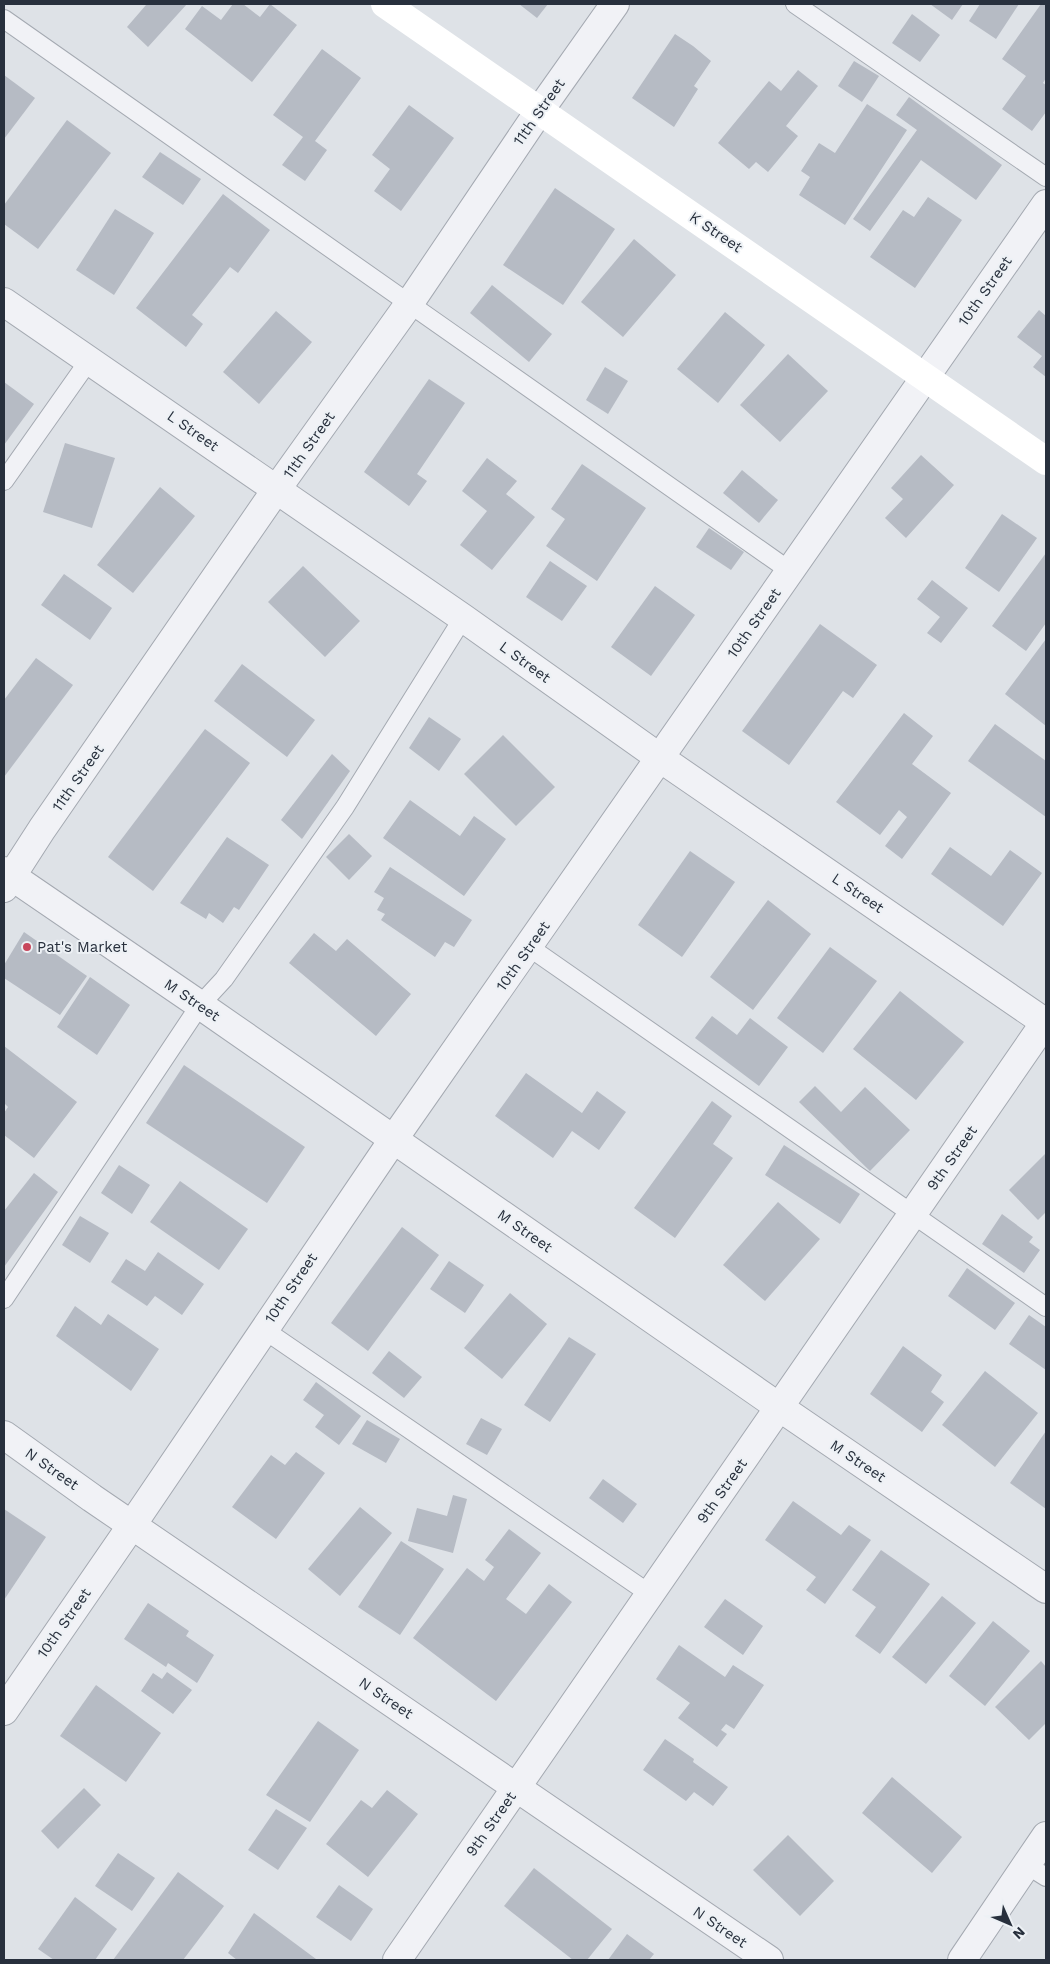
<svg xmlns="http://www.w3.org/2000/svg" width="1050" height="1964" viewBox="0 0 1050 1964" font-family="'Work Sans',sans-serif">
	<rect width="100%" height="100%" fill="#dee2e7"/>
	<g fill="#b6bbc4">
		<path d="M144,4H187L148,47L127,27L146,5Z"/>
		<path d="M233,4H243L260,17L270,4L297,25L252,82L185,29L202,6L221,20Z"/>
		<path d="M519,4H548L537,18Z"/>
		<path d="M930,4H963L952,20Z"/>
		<path d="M980,4H1019L996,39L969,21Z"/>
		<path d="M1041,4H1046V78L1043,83L1046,85V112L1032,131L1002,109L1026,76L1002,59Z"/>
		<path d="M912,14L940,35L920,62L892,43Z"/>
		<path d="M675,34L693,46L711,61L694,86L698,89L674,127L632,98Z"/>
		<path d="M322,49L361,78L315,141L327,150L305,181L282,165L303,137L273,115Z"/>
		<path d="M854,61L879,76L862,102L838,86Z"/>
		<path d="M798,70L818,86L786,126L798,136L768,172L756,162L749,169L718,143L769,81L781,91Z"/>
		<path d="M4,75L35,98L4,139Z"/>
		<path d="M909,97L1002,165L976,200L921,160L870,231L853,219L917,130L896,115Z"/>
		<path d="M867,104L907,130L845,225L799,195L810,177L801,171L819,143L835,153Z"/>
		<path d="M409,105L454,138L401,211L374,191L390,169L372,155Z"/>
		<path d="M67,120L111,153L38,249L4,224V205Z"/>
		<path d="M160,152L201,179L183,205L142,177Z"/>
		<path d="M555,188L615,229L563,305L503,265Z"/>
		<path d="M223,194L270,230L238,273L230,267L192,315L203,324L186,347L136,308Z"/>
		<path d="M928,197L962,220L915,288L870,257L903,210L914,217Z"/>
		<path d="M115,209L154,233L114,295L76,270Z"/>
		<path d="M634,239L676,275L623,337L581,302Z"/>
		<path d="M492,285L552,334L529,362L470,313Z"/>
		<path d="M1039,310L1046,316V377L1033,367L1042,356L1017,337Z"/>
		<path d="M276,311L312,342L259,404L223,372Z"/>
		<path d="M725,312L765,345L718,403L677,369Z"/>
		<path d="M788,354L828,391L780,442L740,405Z"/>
		<path d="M605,367L628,381L608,414L586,400Z"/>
		<path d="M429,379L465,403L417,474L427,481L409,506L364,472Z"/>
		<path d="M4,382L34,404L4,445Z"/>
		<path d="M65,443L115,458L92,528L43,512Z"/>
		<path d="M921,455L954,485L906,538L885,518L903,499L891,488Z"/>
		<path d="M487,458L517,481L506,494L535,517L492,570L460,545L487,511L462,491Z"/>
		<path d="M582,464L646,508L597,581L546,546L565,519L551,509Z"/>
		<path d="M742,470L778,500L759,523L723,493Z"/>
		<path d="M160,487L195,516L133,593L97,565Z"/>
		<path d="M1002,514L1037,538L999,592L965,568Z"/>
		<path d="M709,528L744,552L731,570L696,547Z"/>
		<path d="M1046,553V623L1026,651L992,626Z"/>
		<path d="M550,561L587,586L562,621L526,597Z"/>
		<path d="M303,566L360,621L325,657L268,602Z"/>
		<path d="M64,574L112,608L90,640L41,605Z"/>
		<path d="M932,580L968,608L941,643L927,633L940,617L917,599Z"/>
		<path d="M655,586L695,615L651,676L611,647Z"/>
		<path d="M820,624L877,665L853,698L843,691L789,765L742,731Z"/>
		<path d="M1046,639V726L1005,694Z"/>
		<path d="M36,658L73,685L4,777V700Z"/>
		<path d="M242,664L315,720L287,757L214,701Z"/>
		<path d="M904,713L933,736L912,764L951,793L902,859L885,846L907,817L899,810L880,835L836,802Z"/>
		<path d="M429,717L461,739L439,771L409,748Z"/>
		<path d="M995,724L1046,761V817L968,761Z"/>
		<path d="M205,729L250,763L153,891L108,857Z"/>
		<path d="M503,735L555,787L516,826L464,774Z"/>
		<path d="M332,754L350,771L302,839L281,820Z"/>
		<path d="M410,800L460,836L474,816L506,839L464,896L383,838Z"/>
		<path d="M349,834L372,856L349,880L326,857Z"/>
		<path d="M227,837L269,865L239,910L234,907L223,923L209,913L206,919L180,903Z"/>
		<path d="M950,847L991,876L1010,850L1042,873L1003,926L931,874Z"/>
		<path d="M690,851L735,882L682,957L638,925Z"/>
		<path d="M390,867L472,920L454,947L445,942L435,957L381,920L385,914L377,910L384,898L374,892Z"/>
		<path d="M768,900L811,934L753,1010L710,977Z"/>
		<path d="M24,932L87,976L60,1015L4,978V965Z"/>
		<path d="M314,933L336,951L347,939L411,994L376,1036L289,963Z"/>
		<path d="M830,947L877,981L823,1053L777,1018Z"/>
		<path d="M90,977L130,1005L97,1055L57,1027Z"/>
		<path d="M900,991L964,1042L916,1100L853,1049Z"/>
		<path d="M712,1016L737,1035L750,1018L788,1047L759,1086L695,1038Z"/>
		<path d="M4,1046L77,1102L34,1158L4,1135V1113L8,1107L4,1103Z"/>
		<path d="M184,1065L305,1147L267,1203L146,1123Z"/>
		<path d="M526,1073L582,1113L597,1091L626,1112L599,1150L572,1131L553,1158L495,1116Z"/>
		<path d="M815,1086L841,1112L865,1087L910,1130L870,1171L799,1102Z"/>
		<path d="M712,1101L732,1116L713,1144L733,1158L675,1238L634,1208Z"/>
		<path d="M784,1145L860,1194L840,1224L765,1175Z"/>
		<path d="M1046,1153V1212L1038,1220L1009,1190Z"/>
		<path d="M119,1165L150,1185L132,1214L101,1193Z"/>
		<path d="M34,1173L58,1192L4,1267V1211Z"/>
		<path d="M180,1181L248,1229L219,1270L150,1222Z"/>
		<path d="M778,1202L820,1239L765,1301L723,1265Z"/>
		<path d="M1002,1214L1033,1237L1029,1242L1040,1250L1024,1273L982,1244Z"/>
		<path d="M80,1216L109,1233L90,1263L62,1245Z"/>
		<path d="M402,1227L439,1255L368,1351L331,1323Z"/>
		<path d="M158,1252L204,1284L182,1315L155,1296L147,1306L111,1282L126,1259L145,1271Z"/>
		<path d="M449,1261L484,1285L465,1313L430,1289Z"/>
		<path d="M967,1268L1015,1303L995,1330L948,1296Z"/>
		<path d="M510,1293L547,1324L502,1379L464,1348Z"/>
		<path d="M75,1306L101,1325L108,1314L159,1349L131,1391L56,1336Z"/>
		<path d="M1029,1315L1046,1327V1370L1009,1344Z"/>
		<path d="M569,1337L596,1354L550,1422L524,1405Z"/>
		<path d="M903,1346L942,1375L931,1392L944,1402L922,1432L870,1394Z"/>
		<path d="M389,1351L422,1377L404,1398L372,1373Z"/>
		<path d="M985,1371L1038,1413L995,1467L942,1425Z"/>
		<path d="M316,1382L361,1416L339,1445L315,1427L324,1415L303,1400Z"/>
		<path d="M481,1418L502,1429L487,1455L466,1444Z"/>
		<path d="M367,1420L400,1439L386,1463L352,1444Z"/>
		<path d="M1046,1431V1509L1010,1483Z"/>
		<path d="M296,1452L325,1473L276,1539L232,1507L271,1455L285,1465Z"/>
		<path d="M603,1479L637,1504L623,1523L589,1498Z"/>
		<path d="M453,1495L467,1499L453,1553L408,1541L417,1508L447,1516Z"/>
		<path d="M793,1501L841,1535L849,1525L871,1540L825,1604L806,1590L816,1577L765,1540Z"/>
		<path d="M360,1507L392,1533L340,1596L308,1569Z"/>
		<path d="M4,1509L46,1537L4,1600Z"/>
		<path d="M509,1529L541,1553L506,1599L526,1614L549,1584L572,1602L496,1701L413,1638L467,1568L484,1581L494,1567L485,1560Z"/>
		<path d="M401,1541L444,1569L400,1635L358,1607Z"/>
		<path d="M881,1550L930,1584L880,1654L855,1636L876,1607L852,1590Z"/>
		<path d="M942,1596L976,1623L926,1684L892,1657Z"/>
		<path d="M725,1599L763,1626L743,1655L704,1627Z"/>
		<path d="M148,1603L189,1631L186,1636L214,1655L197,1683L168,1663L166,1667L124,1639Z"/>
		<path d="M993,1621L1030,1651L985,1706L949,1676Z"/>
		<path d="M679,1645L725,1677L733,1665L764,1685L734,1729L726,1724L721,1730L727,1734L717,1747L678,1718L690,1703L656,1679Z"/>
		<path d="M1041,1661L1046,1667V1723L1029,1740L995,1707Z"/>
		<path d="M167,1672L192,1690L173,1714L141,1691L153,1673L162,1679Z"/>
		<path d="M96,1685L161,1733L126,1782L60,1736Z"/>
		<path d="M318,1721L359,1750L310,1822L266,1795Z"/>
		<path d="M665,1739L694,1759L693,1762L728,1787L713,1806L694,1792L686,1801L643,1770Z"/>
		<path d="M892,1777L962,1837L932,1873L862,1813Z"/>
		<path d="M84,1788L101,1805L58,1849L41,1831Z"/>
		<path d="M387,1790L418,1814L368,1877L326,1844L361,1800L372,1808Z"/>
		<path d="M276,1809L307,1828L278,1870L248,1850Z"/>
		<path d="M788,1835L834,1881L800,1916L753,1870Z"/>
		<path d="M118,1853L155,1878L132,1911L95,1886Z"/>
		<path d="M534,1868L612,1929L587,1960H573L504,1906Z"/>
		<path d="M178,1872L224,1906L183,1960H113Z"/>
		<path d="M339,1885L373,1909L351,1941L316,1917Z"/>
		<path d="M75,1897L117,1929L95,1960H54L38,1949Z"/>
		<path d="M254,1913L316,1959L315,1960H237L228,1953Z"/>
		<path d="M627,1934L654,1954L649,1960H608Z"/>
	</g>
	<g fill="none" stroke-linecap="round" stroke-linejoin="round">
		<defs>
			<g id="lane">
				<path d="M795,4L1046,177"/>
				<path d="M4,19L790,571"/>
				<path d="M4,481L90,359"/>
				<path d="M529,947L1046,1307"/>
				<path d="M4,1299L200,1005L224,979L345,807L463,618"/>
				<path d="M263,1329L650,1594"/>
				<path d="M1027,1865L1046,1877"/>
			</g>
			<g id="street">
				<path d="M4,302L463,618L660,758L1046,1023"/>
				<path d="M4,871L200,1005L779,1407L1046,1589"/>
				<path d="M4,888L42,829L276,490L409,304L540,110L615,4"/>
				<path d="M4,1435L92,1498L769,1960"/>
				<path d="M4,1711L132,1525L393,1140L1046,204"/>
				<path d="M397,1960L1046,1021"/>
				<path d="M962,1960L1046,1836"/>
			</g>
		</defs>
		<use href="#lane" stroke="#a4a9b1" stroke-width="20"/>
		<use href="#street" stroke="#a4a9b1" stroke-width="30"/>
		<use href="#lane" stroke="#f1f2f6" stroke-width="18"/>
		<use href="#street" stroke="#f1f2f6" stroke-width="28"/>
		<path stroke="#fff" stroke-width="28" d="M385,4L1046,461"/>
	</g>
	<circle fill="#c8475c" stroke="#edf1f5" stroke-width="2" cx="27" cy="947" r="5"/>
	<g text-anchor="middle" stroke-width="4" stroke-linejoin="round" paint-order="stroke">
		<g font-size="15" fill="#28303d" stroke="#edf1f5">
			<text transform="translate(539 112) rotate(-55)" y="5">11th Street</text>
			<text transform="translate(716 232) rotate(34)" y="5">K Street</text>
			<text transform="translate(985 291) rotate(-55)" y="5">10th Street</text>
			<text transform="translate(193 431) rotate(35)" y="5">L Street</text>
			<text transform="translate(309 445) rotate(-55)" y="5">11th Street</text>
			<text transform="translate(754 623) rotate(-55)" y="5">10th Street</text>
			<text transform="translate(525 662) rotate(36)" y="5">L Street</text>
			<text transform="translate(78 778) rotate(-55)" y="5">11th Street</text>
			<text transform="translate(858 893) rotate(34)" y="5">L Street</text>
			<text transform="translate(523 956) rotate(-55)" y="5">10th Street</text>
			<text transform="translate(192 1000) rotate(34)" y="5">M Street</text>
			<text transform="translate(952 1158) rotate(-55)" y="5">9th Street</text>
			<text transform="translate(525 1231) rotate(35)" y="5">M Street</text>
			<text transform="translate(291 1288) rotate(-56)" y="5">10th Street</text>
			<text transform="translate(858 1461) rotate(34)" y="5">M Street</text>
			<text transform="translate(52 1469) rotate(35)" y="5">N Street</text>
			<text transform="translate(722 1491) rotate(-55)" y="5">9th Street</text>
			<text transform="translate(64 1623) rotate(-55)" y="5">10th Street</text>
			<text transform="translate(386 1698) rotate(34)" y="5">N Street</text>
			<text transform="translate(491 1824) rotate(-55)" y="5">9th Street</text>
			<text transform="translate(720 1927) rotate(34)" y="5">N Street</text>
		</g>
		<g font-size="15" fill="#28303d" stroke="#edf1f5" text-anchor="start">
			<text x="37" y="952">Pat's Market</text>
		</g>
	</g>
	<rect width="1050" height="1964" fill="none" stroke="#28303d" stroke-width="10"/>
	<g transform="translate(1010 1924) rotate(135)" stroke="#edf1f5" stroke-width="4" paint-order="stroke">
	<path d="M0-4L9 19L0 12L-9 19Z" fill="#28303d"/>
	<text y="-8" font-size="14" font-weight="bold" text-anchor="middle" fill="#28303d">N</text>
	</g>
</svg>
